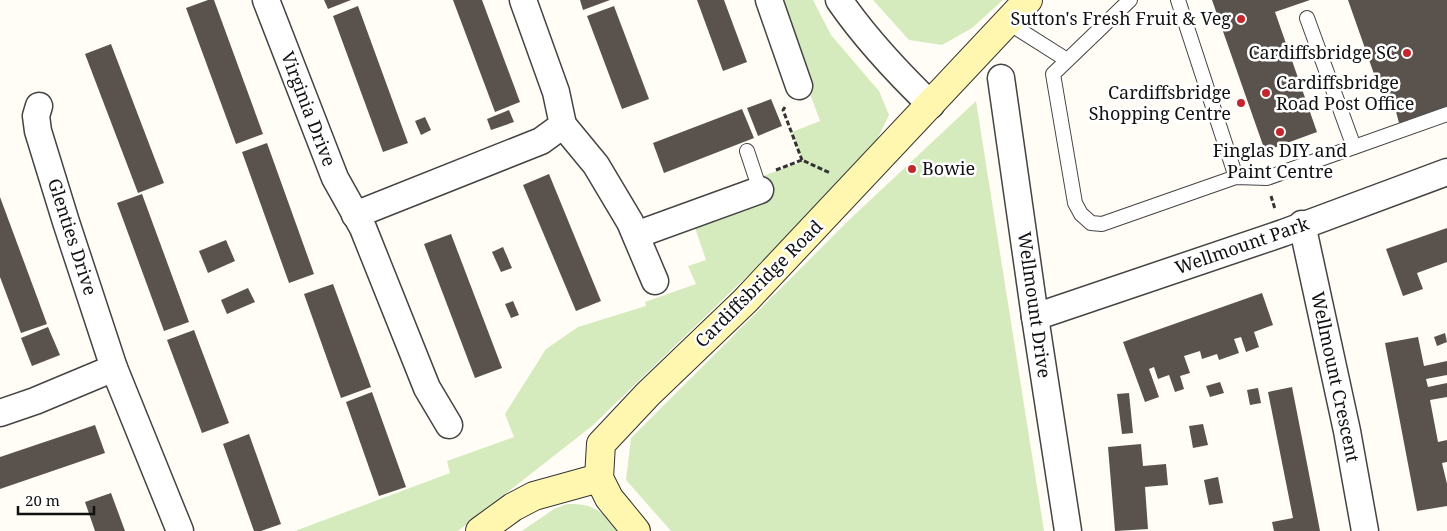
<svg xmlns="http://www.w3.org/2000/svg" width="1447" height="531" viewBox="0 0 1447 531" font-family="'Noto Serif',serif">
	<rect width="100%" height="100%" fill="#fffdf5"/>
	<g fill="#d5ebbd">
		<path d="M776,0H813L831,35L879,91L889,115L867,160L592,426L458,531H295L450,473L447,461L514,437L505,414L546,349L578,327L646,306L645,302L696,284L688,266L706,260L694,225L760,177L802,162L792,132L820,121Z"/>
		<path d="M873,0H1003L972,28L942,45L909,40Z"/>
		<path d="M976,101L1044,531H671L626,480L631,438L849,220Z"/>
		<path d="M567,504C595,503 602,512 619,531H522L554,509Z"/>
	</g>
	<g fill="#5a524d">
		<path d="M208,0H214L263,134L236,144L186,8Z"/>
		<path d="M324,0H351L328,9Z"/>
		<path d="M453,0H482L520,102L495,112Z"/>
		<path d="M580,0H610L583,10Z"/>
		<path d="M697,0H724L747,62L723,71Z"/>
		<path d="M1212,0H1310L1275,12L1317,132L1265,151Z"/>
		<path d="M1348,0H1447V106L1399,123L1395,108L1387,111Z"/>
		<path d="M358,6L408,143L383,152L333,16Z"/>
		<path d="M614,6L649,99L622,109L587,16Z"/>
		<path d="M111,44L164,183L138,193L85,54Z"/>
		<path d="M771,99L782,126L758,136L747,108Z"/>
		<path d="M742,109L754,138L664,173L653,143Z"/>
		<path d="M509,110L514,122L491,130L487,119Z"/>
		<path d="M425,117L431,130L421,135L415,121Z"/>
		<path d="M267,143L314,274L289,283L242,152Z"/>
		<path d="M549,174L601,301L576,311L523,185Z"/>
		<path d="M142,194L189,322L164,331L117,203Z"/>
		<path d="M0,197L47,324L21,333L0,277Z"/>
		<path d="M1447,228V262L1417,273L1423,289L1403,296L1386,249Z"/>
		<path d="M451,234L502,368L475,378L424,244Z"/>
		<path d="M226,240L235,261L208,273L199,251Z"/>
		<path d="M503,247L512,268L501,272L492,252Z"/>
		<path d="M333,284L371,387L341,398L304,294Z"/>
		<path d="M248,288L255,302L227,314L221,300Z"/>
		<path d="M1262,293L1273,325L1254,332L1259,347L1246,352L1241,337L1234,339L1239,353L1219,360L1217,354L1202,359L1200,351L1184,356L1190,373L1180,376L1184,389L1175,392L1169,375L1158,379L1154,367L1149,369L1159,397L1145,402L1123,342Z"/>
		<path d="M513,301L519,315L511,318L505,304Z"/>
		<path d="M48,327L60,355L32,366L21,338Z"/>
		<path d="M194,330L229,423L202,433L167,340Z"/>
		<path d="M1445,333L1447,342L1437,346L1434,337Z"/>
		<path d="M1418,337L1424,366L1447,361V375L1426,379L1428,387L1447,383V397L1430,400L1438,442L1447,440V462L1442,463L1447,484V506L1417,511L1385,343Z"/>
		<path d="M1220,382L1224,393L1210,397L1206,386Z"/>
		<path d="M1292,387L1310,479L1320,531H1274L1272,522L1293,518L1268,392Z"/>
		<path d="M1258,388L1261,403L1250,405L1247,390Z"/>
		<path d="M372,392L406,487L379,496L346,402Z"/>
		<path d="M1129,393L1133,433L1122,434L1117,394Z"/>
		<path d="M1203,424L1208,445L1193,448L1189,426Z"/>
		<path d="M95,425L105,453L0,489V457Z"/>
		<path d="M249,434L281,524L261,531H254L223,444Z"/>
		<path d="M1141,444L1143,466L1166,464L1168,485L1145,487L1148,529L1115,531L1108,447Z"/>
		<path d="M1218,477L1223,503L1209,505L1204,480Z"/>
		<path d="M111,493L125,531H95L85,502Z"/>
	</g>
	<g fill="none" stroke-linecap="round" stroke-linejoin="round">
		<defs>
			<g id="lane">
				<path d="M1130,0L1053,74L1075,203L1081,214L1091,223L1102,224L1236,177L1267,178L1447,114"/>
				<path d="M1178,0L1236,177"/>
				<path d="M1307,18L1354,147"/>
				<path d="M1007,22L1067,60"/>
				<path d="M747,151L760,190"/>
			</g>
			<g id="street">
				<path d="M266,0L335,178L363,228L427,388L449,425"/>
				<path d="M769,0L799,86"/>
				<path d="M839,0C863,35 900,75 931,105"/>
				<path d="M1001,78L1035,317L1068,531"/>
				<path d="M39,106L36,116L38,131L66,222L114,368L180,531"/>
				<path d="M563,125L596,165L630,222L655,281"/>
				<path d="M355,215L541,141L563,125L556,92L523,0"/>
				<path d="M1302,224L1347,431L1365,531"/>
				<path d="M636,235L760,190"/>
				<path d="M1035,317L1283,233L1447,172"/>
				<path d="M0,413L35,401L114,368"/>
			</g>
			<g id="secondary">
				<path d="M480,531L513,507L534,496L599,478"/>
				<path d="M636,531L609,498L599,478L601,444L648,394L745,301L1028,0"/>
			</g>
		</defs>
		<use href="#lane" stroke="#444" stroke-width="16"/>
		<use href="#street" stroke="#444" stroke-width="29"/>
		<use href="#secondary" stroke="#333" stroke-width="30"/>
		<g stroke="#333" stroke-width="3" stroke-dasharray="5 2.5" stroke-linecap="butt">
			<path d="M785,107L783,110L802,160"/>
			<path d="M776,170L802,160L830,173"/>
			<path d="M1271,196L1275,209"/>
		</g>
		<use href="#lane" stroke="#fff" stroke-width="14"/>
		<use href="#street" stroke="#fff" stroke-width="26"/>
		<use href="#secondary" stroke="#fff6b0" stroke-width="28"/>
	</g>
	<g fill="#c4262e" stroke="#fff" stroke-width="2">
		<circle cx="1241" cy="19" r="5"/>
		<circle cx="1407" cy="53" r="5"/>
		<circle cx="1266" cy="93" r="5"/>
		<circle cx="1241" cy="103" r="5"/>
		<circle cx="1280" cy="132" r="5"/>
		<circle cx="912" cy="169" r="5"/>
	</g>
	<g text-anchor="middle" stroke-width="5" stroke-linejoin="round" paint-order="stroke">
		<g font-size="18" fill="#111" stroke="#fff" text-anchor="end">
			<text x="1231" y="25">Sutton's Fresh Fruit &amp; Veg</text>
			<text x="1397" y="59">Cardiffsbridge SC</text>
			<text x="1276" y="89" text-anchor="start">Cardiffsbridge<tspan x="1276" dy="21">Road Post Office</tspan></text>
			<text x="1231" y="99">Cardiffsbridge<tspan x="1231" dy="21">Shopping Centre</tspan></text>
			<text x="1280" y="157" text-anchor="middle">Finglas DIY and<tspan x="1280" dy="21">Paint Centre</tspan></text>
			<text x="922" y="175" text-anchor="start">Bowie</text>
		</g>
		<g font-size="18" fill="#111" stroke="#fff">
			<text transform="translate(308 109) rotate(69)" y="6">Virginia Drive</text>
			<text transform="translate(72 237) rotate(72)" y="6">Glenties Drive</text>
			<text transform="translate(1242 246) rotate(-19)" y="6">Wellmount Park</text>
			<text transform="translate(759 284) rotate(-45)" y="6">Cardiffsbridge Road</text>
			<text transform="translate(1034 305) rotate(82)" y="6">Wellmount Drive</text>
			<text transform="translate(1335 377) rotate(78)" y="6">Wellmount Crescent</text>
		</g>
	</g>
	<path d="M18 506v8h76v-8" fill="none" stroke="#111111" stroke-width="2.5"/>
	<text x="25" y="506" font-size="15" fill="#111111" stroke="#ffffff" stroke-width="4" paint-order="stroke">20 m</text>
</svg>
